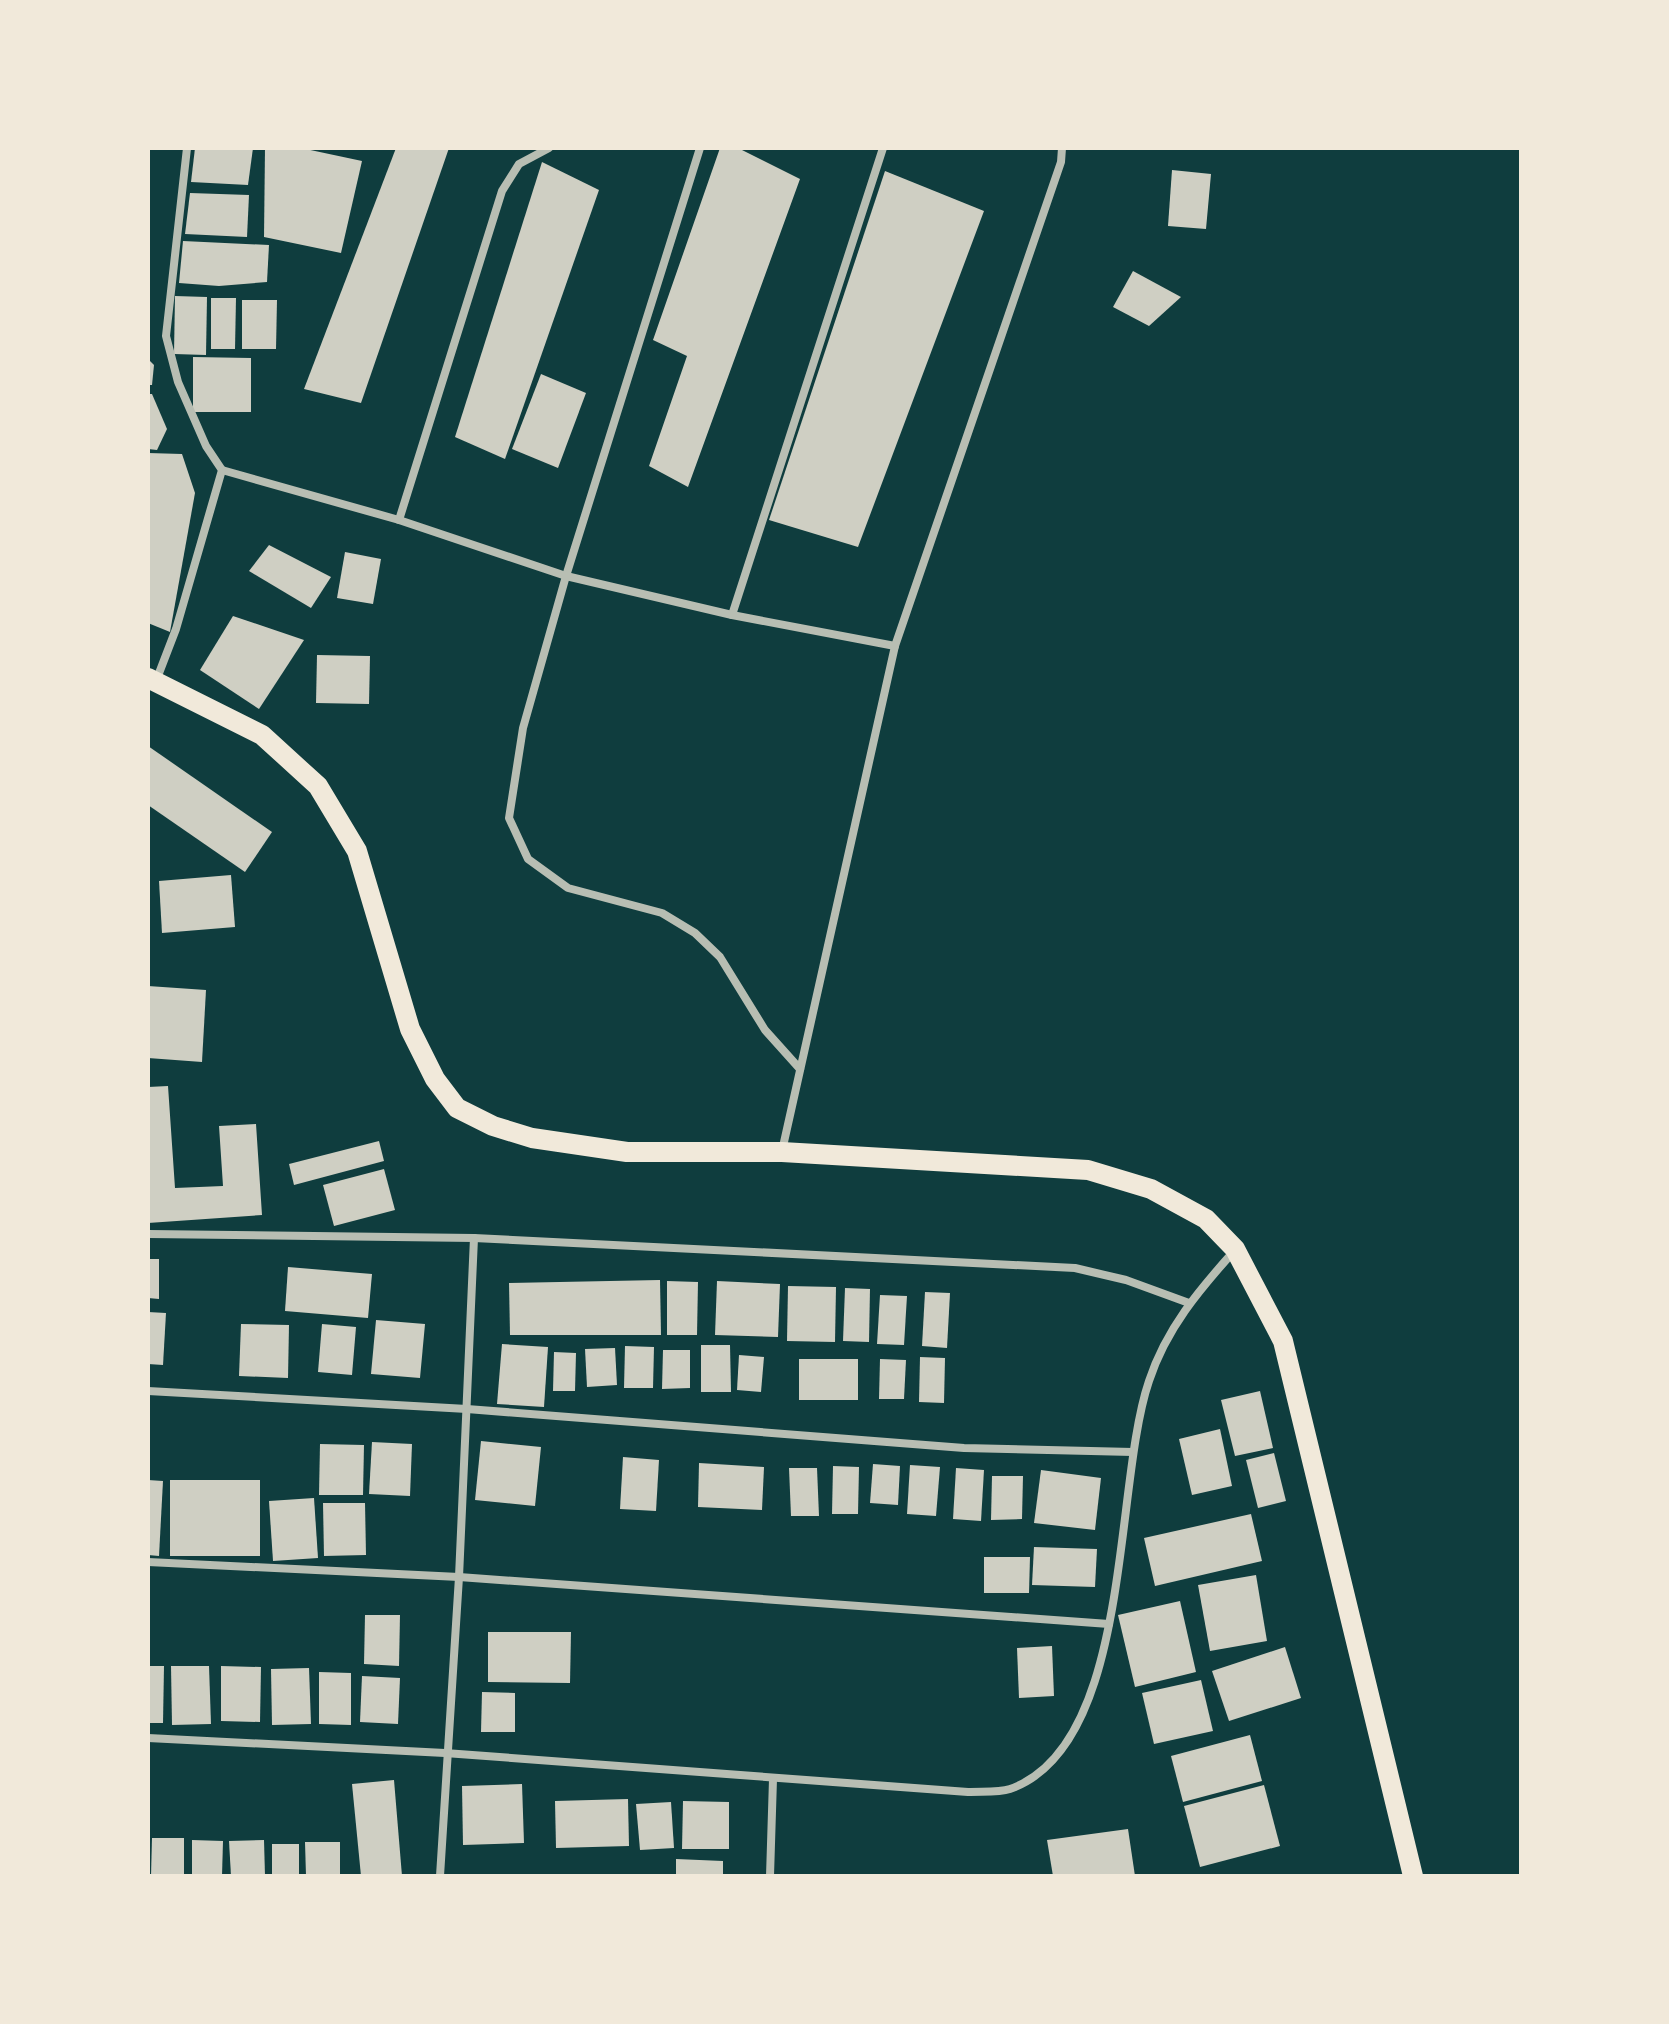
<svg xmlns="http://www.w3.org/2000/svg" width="1669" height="2024" viewBox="0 0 1669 2024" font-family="Ubuntu,sans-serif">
	<rect width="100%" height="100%" fill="#0f3d3e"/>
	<g fill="#cfcfc3">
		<path d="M195,148H253L248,185L191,182Z"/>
		<path d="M265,148H301L362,161L341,253L264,237Z"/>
		<path d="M396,148H449L361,403L304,389Z"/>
		<path d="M720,148H738L800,179L688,487L649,466L687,356L653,340Z"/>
		<path d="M542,162L599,190L505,459L455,437Z"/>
		<path d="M1172,170L1211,174L1206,229L1168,226Z"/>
		<path d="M885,171L984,211L858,547L769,520Z"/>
		<path d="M190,193L249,195L247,237L185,234Z"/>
		<path d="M183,241L269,245L267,282L219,286L179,283Z"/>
		<path d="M1133,271L1181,297L1149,326L1113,307Z"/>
		<path d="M175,296L207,297L206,355L174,354Z"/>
		<path d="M211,298H236L235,349H211Z"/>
		<path d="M242,300H277L276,349H242Z"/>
		<path d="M193,357L251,358V412H193Z"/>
		<path d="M148,359L154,365L152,385H148Z"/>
		<path d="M541,374L586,393L558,468L512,449Z"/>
		<path d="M148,394H152L167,429L157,450L148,449Z"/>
		<path d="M148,453L182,454L195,493L170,632L148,623Z"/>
		<path d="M269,545L331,577L311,608L249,571Z"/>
		<path d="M345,552L381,559L373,604L337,598Z"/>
		<path d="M233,616L304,640L259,709L200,670Z"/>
		<path d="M317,655L370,656L369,704L316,703Z"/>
		<path d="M148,746L272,832L245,872L148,805Z"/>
		<path d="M231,875L235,927L162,933L159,881Z"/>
		<path d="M148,986L206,990L202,1062L148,1058Z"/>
		<path d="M168,1086L175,1188L223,1186L219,1126L256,1124L262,1215L148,1223V1087Z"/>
		<path d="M379,1141L384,1161L294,1185L289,1164Z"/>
		<path d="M384,1169L395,1210L334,1226L323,1185Z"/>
		<path d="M148,1259H159V1299L148,1298Z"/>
		<path d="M288,1267L372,1274L368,1318L285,1311Z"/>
		<path d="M660,1280L661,1335H510L509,1283Z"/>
		<path d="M667,1281L698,1282L697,1335H667Z"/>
		<path d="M717,1281L780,1284L778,1337L715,1335Z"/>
		<path d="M788,1286L836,1287L835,1342L787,1341Z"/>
		<path d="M845,1288L870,1289L869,1342L843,1341Z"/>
		<path d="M925,1292L950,1293L947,1348L922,1346Z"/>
		<path d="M880,1295L907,1296L904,1345L877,1344Z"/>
		<path d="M148,1312L166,1313L163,1365L148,1364Z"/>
		<path d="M376,1320L425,1324L420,1378L371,1374Z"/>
		<path d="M241,1324L289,1325L288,1378L239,1376Z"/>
		<path d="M322,1324L356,1327L352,1375L318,1372Z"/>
		<path d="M502,1344L548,1347L544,1407L497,1404Z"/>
		<path d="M701,1345H730L731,1392H701Z"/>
		<path d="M625,1346L654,1347L653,1388H624Z"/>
		<path d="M615,1348L617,1385L587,1387L585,1349Z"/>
		<path d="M663,1350H690V1388L662,1389Z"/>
		<path d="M554,1352L576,1353L575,1391H553Z"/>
		<path d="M739,1355L764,1357L761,1392L737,1390Z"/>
		<path d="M920,1357L945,1358L944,1403L919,1402Z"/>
		<rect x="799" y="1359" width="59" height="41"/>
		<path d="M880,1359L906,1360L904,1399H879Z"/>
		<path d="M1260,1391L1273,1448L1235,1456L1221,1400Z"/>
		<path d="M1220,1429L1232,1486L1192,1495L1179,1439Z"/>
		<path d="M481,1441L541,1447L535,1506L475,1500Z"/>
		<path d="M372,1442L412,1444L410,1496L369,1494Z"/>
		<path d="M320,1444L364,1445L363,1495H319Z"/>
		<path d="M1274,1453L1286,1501L1258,1508L1246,1460Z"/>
		<path d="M623,1457L659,1460L656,1511L620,1509Z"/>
		<path d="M699,1463L764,1467L762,1510L698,1507Z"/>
		<path d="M873,1464L900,1466L898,1505L870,1503Z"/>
		<path d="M910,1465L940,1467L936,1516L907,1514Z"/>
		<path d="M833,1466L859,1467L858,1514H832Z"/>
		<path d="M789,1468H817L819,1516H791Z"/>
		<path d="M956,1468L984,1470L981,1521L953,1519Z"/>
		<path d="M1041,1470L1101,1478L1095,1530L1034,1523Z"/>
		<path d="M992,1476H1023L1022,1519L991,1520Z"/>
		<path d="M148,1480L163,1481L159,1556L148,1555Z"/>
		<rect x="170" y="1480" width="90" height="76"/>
		<path d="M314,1498L318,1558L273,1561L269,1501Z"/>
		<path d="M323,1503H365L366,1555L324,1556Z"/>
		<path d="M1251,1514L1262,1561L1155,1586L1144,1538Z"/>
		<path d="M1034,1547L1097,1549L1095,1587L1032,1585Z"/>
		<path d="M984,1557H1030L1029,1593H984Z"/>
		<path d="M1256,1575L1267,1641L1210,1651L1198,1585Z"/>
		<path d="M1180,1601L1196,1672L1135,1687L1118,1615Z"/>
		<path d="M365,1615H400L399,1666L364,1664Z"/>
		<path d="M488,1632H571L570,1683L488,1682Z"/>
		<path d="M1052,1646L1054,1696L1019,1698L1017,1648Z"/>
		<path d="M1285,1647L1301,1698L1229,1721L1212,1671Z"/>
		<path d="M148,1666H164L163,1723H148Z"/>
		<path d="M171,1666H209L211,1724L172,1725Z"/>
		<path d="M221,1666L261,1667L260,1722L221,1721Z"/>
		<path d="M309,1668L311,1724L272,1725L271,1669Z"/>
		<path d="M319,1672L351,1673V1725L319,1724Z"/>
		<path d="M362,1676L400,1678L398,1724L360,1722Z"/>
		<path d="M1201,1680L1213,1731L1154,1744L1142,1693Z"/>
		<path d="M482,1692L515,1693V1732H481Z"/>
		<path d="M1250,1735L1262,1781L1183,1802L1171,1756Z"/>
		<path d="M394,1780L402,1876H361L352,1784Z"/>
		<path d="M522,1784L524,1843L463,1845L462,1786Z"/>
		<path d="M1264,1785L1280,1846L1200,1867L1184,1806Z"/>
		<path d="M628,1799L629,1846L556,1848L555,1801Z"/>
		<path d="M683,1801L729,1802V1849H682Z"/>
		<path d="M671,1802L674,1848L640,1850L636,1804Z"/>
		<path d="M1128,1829L1135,1876H1053L1047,1840Z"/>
		<path d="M152,1838H184V1876H151Z"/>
		<path d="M192,1840L223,1841L222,1876H192Z"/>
		<path d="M264,1840L265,1876H231L229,1841Z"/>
		<path d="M305,1842H340V1876H306Z"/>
		<rect x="272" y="1844" width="27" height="32"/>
		<path d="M676,1859L723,1861V1876H676Z"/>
	</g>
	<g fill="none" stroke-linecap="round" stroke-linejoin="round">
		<g stroke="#b8beb3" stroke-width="8">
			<path d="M700,148L566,576L523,728L509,818L528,859L568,888L662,913L695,933L720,957L765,1030L800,1069"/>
			<path d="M222,470L399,520L566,576L732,615L895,646"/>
			<path d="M399,520L502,191L519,164L549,148"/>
			<path d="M732,615L883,148"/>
			<path d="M156,681L176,629L222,470L206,446L178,382L166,336L187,148"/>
			<path d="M782,1151L895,646L1061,162L1062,148"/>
			<path d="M148,1234L474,1238L1075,1268L1126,1280L1189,1303"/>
			<path d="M148,1391L467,1409L964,1448L1133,1452"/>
			<path d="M148,1562L459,1577L1109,1624"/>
			<path d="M148,1738L445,1753L968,1792C980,1791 998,1793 1010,1789C1133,1746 1113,1486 1149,1381C1166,1329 1199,1290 1235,1250"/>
			<path d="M440,1876L459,1577L474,1238"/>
			<path d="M770,1876L773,1779"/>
		</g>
		<path stroke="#f1e9da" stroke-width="20" d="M148,678L262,735L318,786L357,851L410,1029L435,1079L457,1108L493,1126L532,1138L627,1152H782L1088,1170L1151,1189L1206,1219L1235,1249L1283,1341L1413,1876"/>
	</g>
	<rect width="1669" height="2024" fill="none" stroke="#f1e9da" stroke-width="300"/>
</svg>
